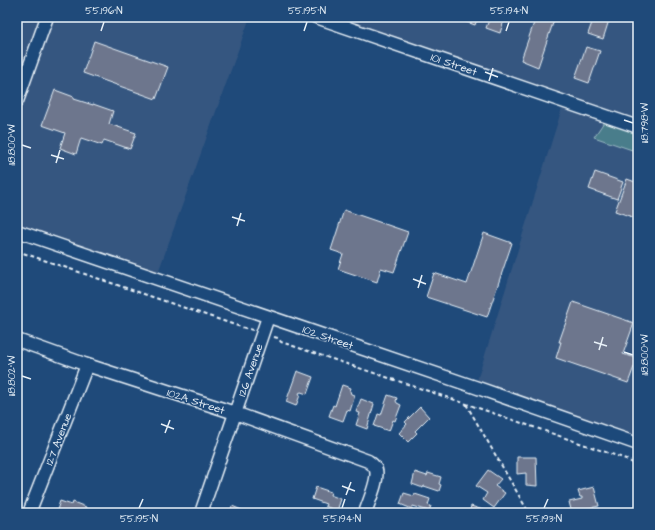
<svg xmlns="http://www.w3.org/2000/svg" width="655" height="530" viewBox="0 0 655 530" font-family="'Architects Daughter',sans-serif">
	<rect width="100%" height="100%" fill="#1f4a7a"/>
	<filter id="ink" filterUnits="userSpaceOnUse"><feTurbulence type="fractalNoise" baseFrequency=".025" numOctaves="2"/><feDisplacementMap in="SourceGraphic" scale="8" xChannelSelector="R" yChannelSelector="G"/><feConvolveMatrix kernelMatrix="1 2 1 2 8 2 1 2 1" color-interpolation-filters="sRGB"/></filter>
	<g filter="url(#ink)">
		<g fill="#365780">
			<path d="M17,17H250L156,278L17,231Z"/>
			<path d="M316,17H638V444L475,387L564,102Z"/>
		</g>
		<path fill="#487d8b" stroke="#98b7c2" d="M604,122L638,134V152L594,137Z"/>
		<g fill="#6d768d" stroke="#e8f1f8">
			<path d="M463,17H478L475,25L461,20Z"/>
			<path d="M490,17H505L500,33L486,28Z"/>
			<path d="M536,17H555L538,67L521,60Z"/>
			<path d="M594,17H610L603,39L588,34Z"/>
			<path d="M94,41L168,67L156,99L83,73Z"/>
			<path d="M586,47L600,51L589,83L575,78Z"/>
			<path d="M55,90L74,97V99L93,105V104L113,111L109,124L136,133L130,149L104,140L102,145L81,138L76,154L60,148L65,133L42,125Z"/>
			<path d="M595,172L623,182L617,199L589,189Z"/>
			<path d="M627,179L638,183V219L615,211Z"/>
			<path d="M344,210L408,232L394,272L381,268L377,282L338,269L343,254L331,250Z"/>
			<path d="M484,233L512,243L487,317L426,297L434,273L467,284Z"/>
			<path d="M573,302L634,323L623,354L637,358L638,368L634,367L628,383L556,358L561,342H559Z"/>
			<path d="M297,371L313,377L307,394L301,392L299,393L300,395L296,406L286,402Z"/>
			<path d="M342,385L351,388L350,391L351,394L355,395L350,411L347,410L343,421L329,416L333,405L335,406Z"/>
			<path d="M388,395L397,398L396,401L397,403L401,405L395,421L393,420L389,431L374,426L378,414L381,415Z"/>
			<path d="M361,399L374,404L367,429L356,425L360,413L356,412Z"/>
			<path d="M420,407L429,417L415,431L417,433L408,442L399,433L407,424L405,422Z"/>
			<path d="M517,457H536L537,486L526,485V473L517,474Z"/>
			<path d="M488,470L501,479L495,486L505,493L494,508L483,500L487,493L476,486Z"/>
			<path d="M415,472L427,476L428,473L441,477L439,484L441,485L439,491L424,486L423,488L412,484Z"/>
			<path d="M316,487L331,492L330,495L341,499L337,511L325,506L326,504L312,499Z"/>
			<path d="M594,487L599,506L585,509V510L572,513L569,502L582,499V497H580L578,491Z"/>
			<path d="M404,493L414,496L415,494L430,499L428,505L431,506L429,511L413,506L412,509L400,504Z"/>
			<path d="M60,501L72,505L73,502L86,507L84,513H56Z"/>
			<path d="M232,506L244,511L243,513H230Z"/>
			<path d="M471,506L486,511V513H469Z"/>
		</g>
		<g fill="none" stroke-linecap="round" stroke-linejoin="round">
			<defs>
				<g id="minor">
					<path d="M316,17L638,127"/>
					<path d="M17,101L47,17"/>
					<path d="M17,231L475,387L638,444"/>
					<path d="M17,340L87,365L235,413L368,461C372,464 375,466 376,470C379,480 368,503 365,513"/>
					<path d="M29,513L87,365"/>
					<path d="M201,513L268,317"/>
				</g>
			</defs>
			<use href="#minor" stroke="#e8f1f8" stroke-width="15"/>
			<g stroke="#e8f1f8" stroke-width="2" stroke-dasharray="4 3" stroke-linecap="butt">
				<path d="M17,251L241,327L253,330"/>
				<path d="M274,337L278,338L281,342L458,401L626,459L638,466"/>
				<path d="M466,404L529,513"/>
			</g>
			<use href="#minor" stroke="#1f4a7a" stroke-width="12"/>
		</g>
	</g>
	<path fill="none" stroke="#e8f1f8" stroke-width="1.5" d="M101,31L104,22M304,31L307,22M506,31L509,22M485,72L498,77M489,81L493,68M624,120L633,123M22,145L31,148M51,155L64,159M56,163L60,150M232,217L245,221M237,226L241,213M413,279L426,284M418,288L422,275M594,342L607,346M599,350L603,337M624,352L633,355M22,376L31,379M161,424L174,429M165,433L170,420M342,486L355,491M346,495L351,482M139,508L143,499M342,508L345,499M544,508L548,499"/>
	<g text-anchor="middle" stroke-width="3" stroke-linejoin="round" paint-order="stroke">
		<g font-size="11" fill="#e8f1f8" stroke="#1f4a7a">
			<text transform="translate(454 64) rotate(19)" y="4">101 Street</text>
			<text transform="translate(328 337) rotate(19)" y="4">102 Street</text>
			<text transform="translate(250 370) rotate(-71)" y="4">126 Avenue</text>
			<text transform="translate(196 401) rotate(18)" y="4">102A Street</text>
			<text transform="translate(58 439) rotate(-69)" y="4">127 Avenue</text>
		</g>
	</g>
	<rect width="655" height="530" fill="none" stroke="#1f4a7a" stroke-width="44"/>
	<rect x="22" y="22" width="611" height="486" fill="none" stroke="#e8f1f8" stroke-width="1.5"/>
	<g font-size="10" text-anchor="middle" fill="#e8f1f8">
		<text x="104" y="14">55.196°N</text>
		<text x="307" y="14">55.195°N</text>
		<text x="509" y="14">55.194°N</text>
		<text transform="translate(644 123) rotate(-90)" y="4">118.798°W</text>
		<text transform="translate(11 145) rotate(-90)" y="4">118.800°W</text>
		<text transform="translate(644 355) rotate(-90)" y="4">118.800°W</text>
		<text transform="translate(11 376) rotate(-90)" y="4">118.802°W</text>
		<text x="139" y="522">55.195°N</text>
		<text x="342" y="522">55.194°N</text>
		<text x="544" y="522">55.193°N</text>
	</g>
</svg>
